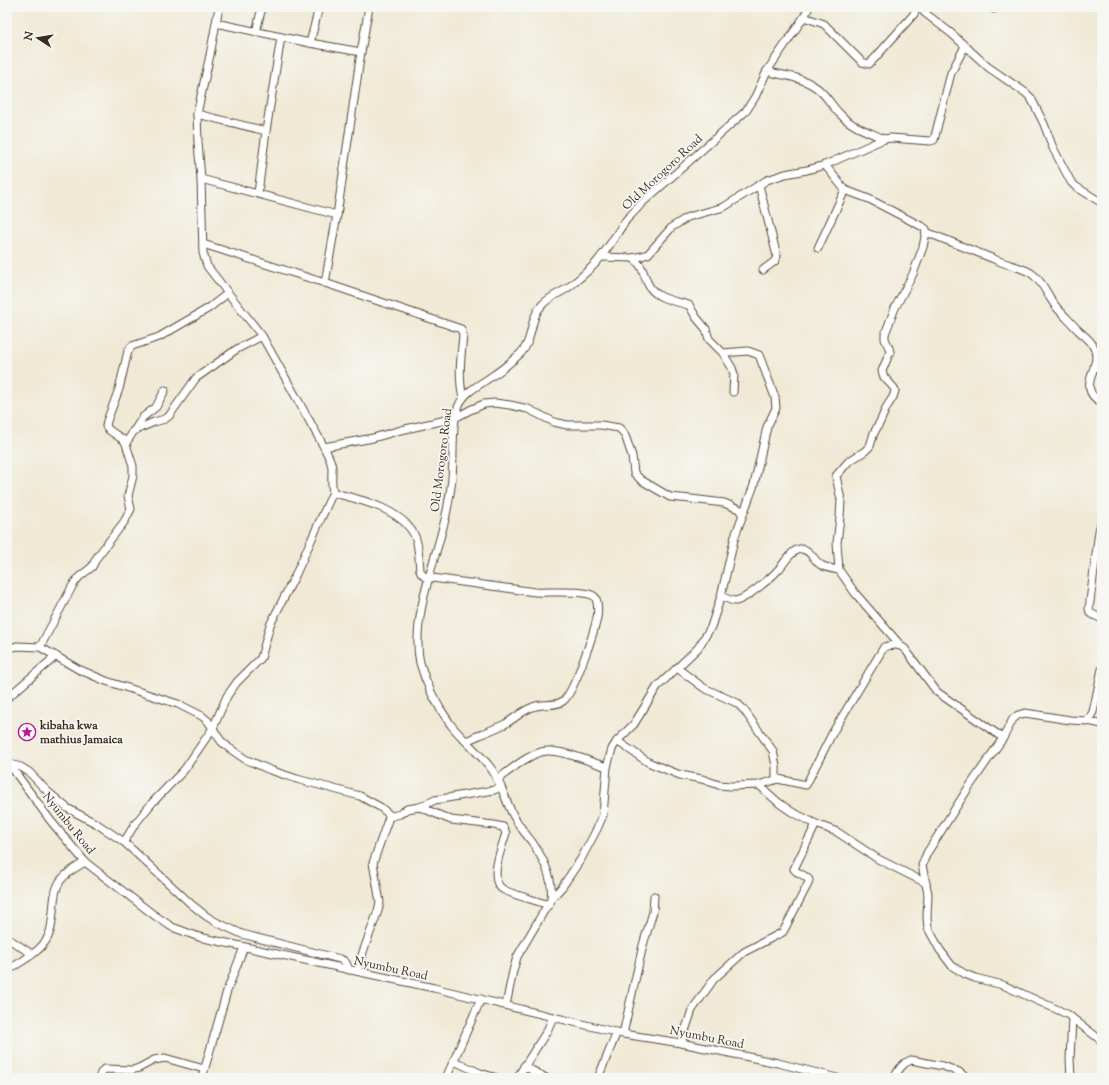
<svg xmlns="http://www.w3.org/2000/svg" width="1109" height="1085" viewBox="0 0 1109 1085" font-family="'Sorts Mill Goudy',serif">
	<rect width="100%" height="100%" fill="#f6f6f2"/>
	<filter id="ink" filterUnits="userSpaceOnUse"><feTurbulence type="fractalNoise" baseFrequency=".025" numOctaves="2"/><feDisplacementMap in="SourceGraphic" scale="8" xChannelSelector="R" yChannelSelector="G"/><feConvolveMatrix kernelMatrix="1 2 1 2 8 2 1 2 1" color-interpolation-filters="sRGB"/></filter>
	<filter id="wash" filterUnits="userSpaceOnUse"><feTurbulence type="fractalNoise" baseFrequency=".012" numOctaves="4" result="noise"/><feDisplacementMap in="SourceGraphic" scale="16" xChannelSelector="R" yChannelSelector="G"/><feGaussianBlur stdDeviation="0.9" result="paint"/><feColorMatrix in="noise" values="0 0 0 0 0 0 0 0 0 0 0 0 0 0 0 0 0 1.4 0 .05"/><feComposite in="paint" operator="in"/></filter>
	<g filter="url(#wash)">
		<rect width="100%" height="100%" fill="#f0e9d5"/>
	</g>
	<g filter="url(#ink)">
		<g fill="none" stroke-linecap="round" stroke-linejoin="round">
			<defs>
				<g id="minor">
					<path d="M219,7L210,55L197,114L198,142L201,179L203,253L207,266L228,293L262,336L324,447C327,454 332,461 332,469C332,477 331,484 333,492L338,494C363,500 406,511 416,539C419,548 419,560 420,570L421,573L425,577L535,592C546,593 588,589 595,597C598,601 598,612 597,618C594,632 574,693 563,701C555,707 542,703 533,707C523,710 514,719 505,724C492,730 479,735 466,741"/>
					<path d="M920,7L925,13L952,34L988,67L1026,93L1031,98L1044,124L1053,148L1071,182L1075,186L1102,203"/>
					<path d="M993,7L994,9"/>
					<path d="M804,17L824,24L862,62L869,64L875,58L914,14L916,7"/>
					<path d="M216,23L310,43L361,52"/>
					<path d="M256,32L262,7"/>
					<path d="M310,43L319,7"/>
					<path d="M767,71C782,76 800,76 814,86C826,93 831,106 841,115C852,127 870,132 884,139"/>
					<path d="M197,114L266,131"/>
					<path d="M825,165L845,190L869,199L923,227L926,229V232L923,247L913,274L895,308L885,334V339L889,348L890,352L882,371L884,377L894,388L895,391L893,397L886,408L881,420L874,433L870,446L865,451L848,462L836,476L841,500L840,517L837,543L839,570"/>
					<path d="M201,179L337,215"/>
					<path d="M759,185L777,256L775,261L763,270"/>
					<path d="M258,193L266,131L281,37"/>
					<path d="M926,232C949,241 971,250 994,259C1006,265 1019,266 1031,273C1044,282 1048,298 1058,309C1065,316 1072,324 1079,331C1083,335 1089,339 1092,344C1107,366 1072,386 1102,403"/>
					<path d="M203,244L325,283L461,329L463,335C461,356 458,377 463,398"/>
					<path d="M818,248L845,190"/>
					<path d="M601,257L633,258L642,256L648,254L672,227L688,217L724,207L767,180L785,174L807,170L825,165L884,139L891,138L930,141L934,140L951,73L965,46"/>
					<path d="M633,258C643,265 643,274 648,284C655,299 675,301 689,305L696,317L706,329L709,339L723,353L732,368L734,374L733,392"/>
					<path d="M325,283L337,215L361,52L369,7"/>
					<path d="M133,431L154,422L165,419L169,416L196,378L237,349L262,336"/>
					<path d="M126,443L143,417L156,407L165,390"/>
					<path d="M324,447L373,438L401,430L455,418L470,410L484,404L495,403L510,405L528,409L554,422L567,425H601L619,428L623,432L626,438L632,456L634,473L641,480L670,497L691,499L724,503L739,509L742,514"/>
					<path d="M1102,520L1099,531L1089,609L1090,613L1102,619"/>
					<path d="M721,596C726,598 730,601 736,601C746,599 771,578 778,570C784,564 791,550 800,549C810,548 814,561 821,565C826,568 833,569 839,570L855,593L901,646"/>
					<path d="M40,647L73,585L79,577L92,567L97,557L124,522L131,509L128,496L133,476V466L125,441L109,430L106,426L107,421L119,389L128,351L132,346L159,337L209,308L228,293"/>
					<path d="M7,649L17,646L40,647L78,669L106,681L178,704L202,716L208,721L221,741L229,748L245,759L270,770L297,779L360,796L380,807L391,816"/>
					<path d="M677,668L704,688L737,703L744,710L773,751L776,766V779"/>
					<path d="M7,698L56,656"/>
					<path d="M1088,721L1102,724"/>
					<path d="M617,741L648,762L655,765L680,775L702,779L719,785L731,786L759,785L778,779L806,785L833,732L884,647C892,645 898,643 905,649L937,692L1003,738"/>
					<path d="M7,761L50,820L85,862L154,915L172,927L199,937L434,988L623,1034L681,1043L778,1063L837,1078"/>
					<path d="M9,764L21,767L29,772L48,792L67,808L97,824L124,842L191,904L206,916L216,922L242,934L340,959C346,961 347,964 349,970"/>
					<path d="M497,780C510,770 531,752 547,751C563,750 591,762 607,767"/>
					<path d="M759,785L779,803L792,812L816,824L837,832L878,859L926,883"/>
					<path d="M420,807L451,820L494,825L503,827L506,833C502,847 487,882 504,890C517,896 535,900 549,905"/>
					<path d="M124,842L135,824L152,803L184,770L213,728L227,696L237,682L261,658L270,625L295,576L333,492"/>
					<path d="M552,898L562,887L581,859L597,829L603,815L607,767L612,749L617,741L634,724L657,687L698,648L711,627L721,596L735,536L754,485L767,427L776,408L775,397L759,355L748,351L723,353"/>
					<path d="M7,938L32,954"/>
					<path d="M7,971C21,961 40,953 48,937C56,921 50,894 61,880C67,872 77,867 85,862"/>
					<path d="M357,971L363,952L378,911L380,902L373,863L389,817L400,814L407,809L420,807L435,800L494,790L500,787"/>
					<path d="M506,1005L513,971L517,957L551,899C554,878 543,858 532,842C525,833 518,825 513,815C505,800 501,781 490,767C478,752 463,740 451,725C438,707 426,685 420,663C411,622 433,567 443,527C447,514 449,500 451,487C455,464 450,424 459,405C465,391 480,385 492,376C502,370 512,361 521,353C534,339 529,318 542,305C548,298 558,294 566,289C575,283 583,275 591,268C606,254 615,235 627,219C632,214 637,209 641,204L746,111L755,97L767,71L804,17L809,7"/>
					<path d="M1072,1018L1102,1041"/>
					<path d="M623,1034L643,945L653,912L654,896"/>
					<path d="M681,1043L692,1010L714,979L744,952L783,932L808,884L809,880C805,874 797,874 794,869L816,824"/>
					<path d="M454,1061L480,1073L497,1078"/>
					<path d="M524,1066L546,1078"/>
					<path d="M99,1078L102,1071L105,1069L132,1070L139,1068L154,1060L165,1058L204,1069"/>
					<path d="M202,1078L227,991L244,947"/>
					<path d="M446,1078L481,999"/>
					<path d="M517,1078L547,1031L553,1017"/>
					<path d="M598,1078L617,1032"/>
					<path d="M893,1078L901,1067L905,1063L911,1060L943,1066L959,1072L967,1078"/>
					<path d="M1071,1078L1070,1059L1072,1018L1067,1014L1003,985L975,978L965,974L952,966L940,950L928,928L927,918L928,894L922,865L927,853L967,790L1003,738L1013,719L1018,715L1025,713L1070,720L1088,721L1093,712L1102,669"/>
				</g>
			</defs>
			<use href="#minor" stroke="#564739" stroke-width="9"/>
			<use href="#minor" stroke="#fff" stroke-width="7"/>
		</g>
	</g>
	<defs>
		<symbol id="sight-ring" viewBox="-11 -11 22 22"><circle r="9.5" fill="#f6f6f2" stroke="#b5179e" stroke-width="1.5"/><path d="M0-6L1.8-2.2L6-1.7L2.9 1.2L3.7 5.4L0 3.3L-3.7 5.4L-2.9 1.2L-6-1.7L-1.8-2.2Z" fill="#b5179e"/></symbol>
	</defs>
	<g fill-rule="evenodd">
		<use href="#sight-ring" x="17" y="722" width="20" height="20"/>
	</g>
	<g text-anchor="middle" stroke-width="3.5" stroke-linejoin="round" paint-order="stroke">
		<g font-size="12" fill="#3b2a1e" stroke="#f6f6f2">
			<text transform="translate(662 172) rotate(-43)" y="4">Old Morogoro Road</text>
			<text transform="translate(441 460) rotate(-83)" y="4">Old Morogoro Road</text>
			<text transform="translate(69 823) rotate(51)" y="4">Nyumbu Road</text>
			<text transform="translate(391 968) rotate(12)" y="4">Nyumbu Road</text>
			<text transform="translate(707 1037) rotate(11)" y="4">Nyumbu Road</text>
		</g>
		<g font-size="12" font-weight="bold" fill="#3b2a1e" stroke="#f6f6f2" text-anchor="start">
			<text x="40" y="729">kibaha kwa<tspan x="40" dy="14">mathius Jamaica</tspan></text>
		</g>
	</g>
	<rect width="1109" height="1085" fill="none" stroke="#f6f6f2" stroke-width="24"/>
	<g transform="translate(38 38) rotate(282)" stroke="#f6f6f2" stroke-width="3" paint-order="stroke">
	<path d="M0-3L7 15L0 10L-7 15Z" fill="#3b2a1e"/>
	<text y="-6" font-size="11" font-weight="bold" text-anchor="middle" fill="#3b2a1e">N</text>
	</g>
</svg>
